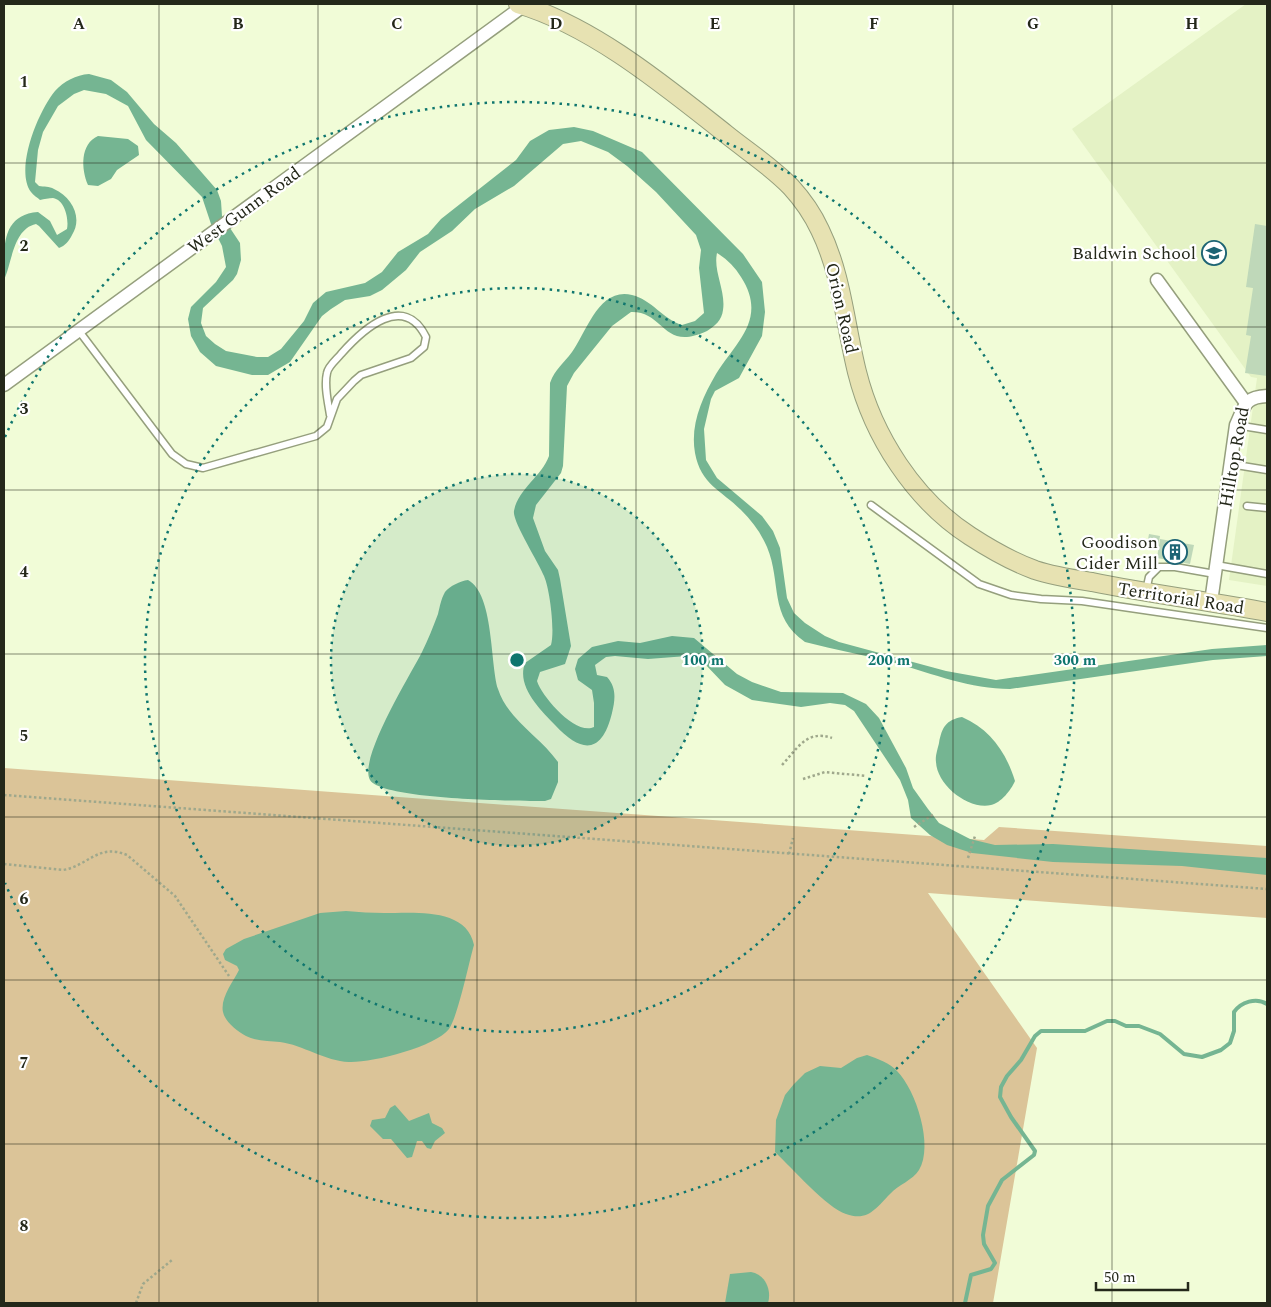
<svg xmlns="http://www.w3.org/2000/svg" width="1271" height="1307" viewBox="0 0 1271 1307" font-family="Spectral,serif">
	<rect width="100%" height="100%" fill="#f1fcd7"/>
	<path fill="#e4f2c5" d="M1246,4H1267V586L1229,580L1257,378L1251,377L1072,129Z"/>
	<path fill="#dbc498" d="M4,768L984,840L999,827L1267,846V918L928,893L1037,1048L993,1303H4Z"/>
	<g fill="#75b592">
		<path d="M89,74L111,80L127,92L154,124L176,143L217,190L221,201L222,216L240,243L241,260L237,274L233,280L203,308L201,323L206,336L215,344L226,351L257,357H268L281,349L304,321L313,303L326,292L365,283L382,272L398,252L428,234L441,219L516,160L530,141L549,130L574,127L593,131L642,152L743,254L762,282L765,312L762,336L739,378L715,391L711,399L704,429L706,460L717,478L762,516L773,531L780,548L787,598L794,613L805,623L825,636L839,642L946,671L996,680L1212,649L1267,645V656L1213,660L1010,689C971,689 933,674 895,663C865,655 835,650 805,642C768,616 782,583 767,547C761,533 752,521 741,510C721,490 701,485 695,453C690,425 702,398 716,374C736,342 768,319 741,277C735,267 727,259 717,253C713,271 726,291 723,310C722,320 715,326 707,331C662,352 665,311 631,312L612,326L574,373L567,386L563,466L561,473L536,505L533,518L545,551L558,570L560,579L571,646L565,664L540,672L537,681C542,697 576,736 594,727V703L592,690L578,680L575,669L578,659L592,647L618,641L640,643L672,636L694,638L737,674L752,682L781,692L843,693L866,704L879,718L906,768L913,788L928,809L939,823L970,839L995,845L1053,844L1267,858V875L1182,866L1053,862L972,853L947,845L930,835L911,818L908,800L900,780L854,711L845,705L830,703L801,707L752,700L725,685L703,662L687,656L648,659L615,656L606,657L595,665L597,675L607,677C617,688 615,700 612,713C602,754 582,754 555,725C541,710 516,687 525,663L551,645C555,631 550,590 544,576C539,563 512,521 514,511C518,489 542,476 549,456L550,383C555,369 564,363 572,352C587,331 599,287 632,295C652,300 663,319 682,325L695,321L704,313L699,268L701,250L696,235L656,192L627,166L608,152L581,141L563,144L514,186L475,209L452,231L420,252L406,270L382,290L370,296L345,300L331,309L322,316L290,362L268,375H252L216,366L200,352L191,336L188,319L191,307L216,282L226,267L222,246L211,224L202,197L146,140L128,106L106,94L84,90L74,94L58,106L43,132L38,150L35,182L39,186C44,187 49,186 54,189C72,197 83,218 72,235C69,241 65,246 59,248L39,226L36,224C13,229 12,263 4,280C4,250 0,215 38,212L50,221L57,235L67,229C69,219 65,200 53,198C49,198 44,199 40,200C38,198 33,195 31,192C14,169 39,110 55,91C64,81 76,75 89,74Z"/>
		<path d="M98,136L128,139L138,146L139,155L117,170L111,179L98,186L88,185C81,169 80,144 98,136Z"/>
		<path d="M468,580C494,594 490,663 498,689C508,720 540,736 558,762V782L551,799L545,801C519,801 382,800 370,780C358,759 411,674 422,652C428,640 433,627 438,614C440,606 441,599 445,592C450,586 460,581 468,580Z"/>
		<path d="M962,717C990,729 1006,752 1015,781C1011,790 1001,803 991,805C968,810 937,785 936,762C935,756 938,748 939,743C942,727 946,720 962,717Z"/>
		<path d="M346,911C359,912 372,913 384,913C413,913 467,907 474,945C469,962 458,1016 449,1029C435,1047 371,1063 349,1062C325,1061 303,1045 280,1042C269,1041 256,1041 246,1036C237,1031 225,1022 223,1012C220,998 233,982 239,970L237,966L225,960L223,954L226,949L244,939L320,913Z"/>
		<path d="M867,1055C878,1059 890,1063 897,1071C916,1090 934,1146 919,1170C913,1180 898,1185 890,1194C876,1208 868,1222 846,1214C827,1208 792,1168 775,1152L776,1120L785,1095L794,1084L805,1073L820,1066L841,1068L857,1058Z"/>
		<path d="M395,1105L409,1121L429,1113L432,1123L442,1128L445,1133L435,1141L431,1149L427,1148L422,1141H417L412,1157L407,1158L391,1139H383L370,1126L372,1120L385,1118L390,1108Z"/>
		<path d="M751,1272C765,1274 772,1290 768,1303H725L730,1274Z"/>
	</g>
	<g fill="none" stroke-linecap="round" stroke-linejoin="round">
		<path stroke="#75b592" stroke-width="4" d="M965,1303L971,1275L991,1269L995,1263L984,1244L983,1235L988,1206L1002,1180L1034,1155L1035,1151L1011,1117L1000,1097L1001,1087L1007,1076L1021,1060L1035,1036L1041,1031H1085L1107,1021H1115L1126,1026H1139L1160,1034L1184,1054L1202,1057L1221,1050L1230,1043L1234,1031V1012C1241,1002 1256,997 1267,1004"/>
	</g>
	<g fill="#bfd8b9">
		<path d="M1255,224L1267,226V376L1245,373L1251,336L1246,335L1253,288L1246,287Z"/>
		<path d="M1149,534L1160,536L1158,547L1147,545Z"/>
		<path d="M1160,539L1194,545L1190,564L1157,558Z"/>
	</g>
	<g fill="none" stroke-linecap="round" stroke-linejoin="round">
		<defs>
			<g id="lane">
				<path d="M79,331L172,454L186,464L203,468L316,436L327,427L337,399L354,381L361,375L411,358L424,347L426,337C404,292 363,329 341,354C337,359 328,366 327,373C324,386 328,402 330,415"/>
				<path d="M1236,425L1267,430"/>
				<path d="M1230,464L1267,470"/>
				<path d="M871,505L979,584L1011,595L1041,599L1082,601L1267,628"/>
				<path d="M1247,506L1267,508"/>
				<path d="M1216,565L1267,574"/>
				<path d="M1146,591L1149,577L1159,567H1175L1215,574"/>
			</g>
			<g id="street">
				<path d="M1157,280L1246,403"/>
				<path d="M4,385L526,4"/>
				<path d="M1211,602L1236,425C1245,406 1244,397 1267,396"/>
			</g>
			<path id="secondary" d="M518,4C593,26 665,86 726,134C747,151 772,167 791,187C802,199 813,215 820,230C842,275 845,324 857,372C873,436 914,500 970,536C990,549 1013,562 1035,570C1053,576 1073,579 1092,582C1150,594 1209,601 1267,612"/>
		</defs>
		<use href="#lane" stroke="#959f7d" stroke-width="9"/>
		<use href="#street" stroke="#959f7d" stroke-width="15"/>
		<use href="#secondary" stroke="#959f7d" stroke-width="20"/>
		<g stroke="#9fa88c" stroke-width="2.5" stroke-dasharray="2.5 2.5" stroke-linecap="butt">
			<path d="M782,765C797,749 807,729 832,738"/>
			<path d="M803,779L825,772L866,776"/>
			<path d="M4,795L1267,889"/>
			<path d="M914,827L934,814"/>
			<path d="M789,854L793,838"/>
			<path d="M968,858L975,836"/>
			<path d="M4,864L63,870C88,866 98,843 127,855L175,896L229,976"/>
			<path d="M136,1303L143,1284L172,1260"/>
		</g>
		<use href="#lane" stroke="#fff" stroke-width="6"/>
		<use href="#street" stroke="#fff" stroke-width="12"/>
		<use href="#secondary" stroke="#e7e2b2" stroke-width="18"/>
	</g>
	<path fill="none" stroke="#24281a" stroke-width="1" stroke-opacity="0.55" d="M159,4V1303M318,4V1303M477,4V1303M636,4V1303M794,4V1303M953,4V1303M1112,4V1303M4,163H1267M4,327H1267M4,490H1267M4,654H1267M4,817H1267M4,980H1267M4,1144H1267"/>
	<circle cx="517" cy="660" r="186" fill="#0f766e" fill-opacity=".12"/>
	<g fill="none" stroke="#0f766e" stroke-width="2.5" stroke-dasharray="2.5 5">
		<circle cx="517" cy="660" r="186"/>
		<circle cx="517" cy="660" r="372"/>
		<path d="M5 437A558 558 0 1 1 5 883"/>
	</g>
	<defs>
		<symbol id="school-ring" viewBox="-11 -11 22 22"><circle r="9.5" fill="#fff" stroke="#1d6474" stroke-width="1.5"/><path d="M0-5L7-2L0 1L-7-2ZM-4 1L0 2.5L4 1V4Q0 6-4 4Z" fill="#1d6474"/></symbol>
		<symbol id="building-ring" viewBox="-11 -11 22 22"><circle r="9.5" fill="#fff" stroke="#1d6474" stroke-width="1.5"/><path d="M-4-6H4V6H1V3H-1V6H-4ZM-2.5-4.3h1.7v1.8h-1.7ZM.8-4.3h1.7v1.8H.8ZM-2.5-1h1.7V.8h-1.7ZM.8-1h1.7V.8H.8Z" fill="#1d6474"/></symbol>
	</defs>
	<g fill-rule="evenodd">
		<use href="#school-ring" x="1200" y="239" width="28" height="28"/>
		<use href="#building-ring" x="1161" y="538" width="28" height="28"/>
	</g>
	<g text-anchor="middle" stroke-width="4.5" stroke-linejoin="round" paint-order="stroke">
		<g font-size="18" fill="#24281a" stroke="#fff">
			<text transform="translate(244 210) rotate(-36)" y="6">West Gunn Road</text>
			<text transform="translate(842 308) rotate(77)" y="6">Orion Road</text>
			<text transform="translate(1234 457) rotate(-80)" y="6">Hilltop Road</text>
			<text transform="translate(1181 598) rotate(9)" y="6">Territorial Road</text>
		</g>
		<g font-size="18" fill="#24281a" stroke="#fff" text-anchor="end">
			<text x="1196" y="259">Baldwin School</text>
			<text x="1158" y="548">Goodison<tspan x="1158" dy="21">Cider Mill</tspan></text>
		</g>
	</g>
	<g font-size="16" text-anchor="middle" font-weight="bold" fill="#24281a" stroke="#fff" stroke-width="4.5" stroke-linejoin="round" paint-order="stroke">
		<text x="79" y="29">A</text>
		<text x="238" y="29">B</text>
		<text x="397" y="29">C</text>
		<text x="556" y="29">D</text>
		<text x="715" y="29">E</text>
		<text x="874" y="29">F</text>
		<text x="1033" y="29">G</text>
		<text x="1192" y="29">H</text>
		<text x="24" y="87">1</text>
		<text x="24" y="251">2</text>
		<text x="24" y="414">3</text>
		<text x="24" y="577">4</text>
		<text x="24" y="741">5</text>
		<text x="24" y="904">6</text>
		<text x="24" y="1068">7</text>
		<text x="24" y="1231">8</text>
	</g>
	<circle cx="517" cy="660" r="8" fill="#0f766e" stroke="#fff" stroke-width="2.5"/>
	<g font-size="15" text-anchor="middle" font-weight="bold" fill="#0f766e" stroke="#fff" stroke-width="4.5" stroke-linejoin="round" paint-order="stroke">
		<text x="703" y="665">100 m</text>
		<text x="889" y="665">200 m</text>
		<text x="1075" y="665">300 m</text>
	</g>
	<rect width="1271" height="1307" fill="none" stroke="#24281a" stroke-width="10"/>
	<path d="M1096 1282v8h92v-8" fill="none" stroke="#24281a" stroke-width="2.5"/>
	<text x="1104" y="1282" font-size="15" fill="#24281a" stroke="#ffffff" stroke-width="4" paint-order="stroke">50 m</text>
</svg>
